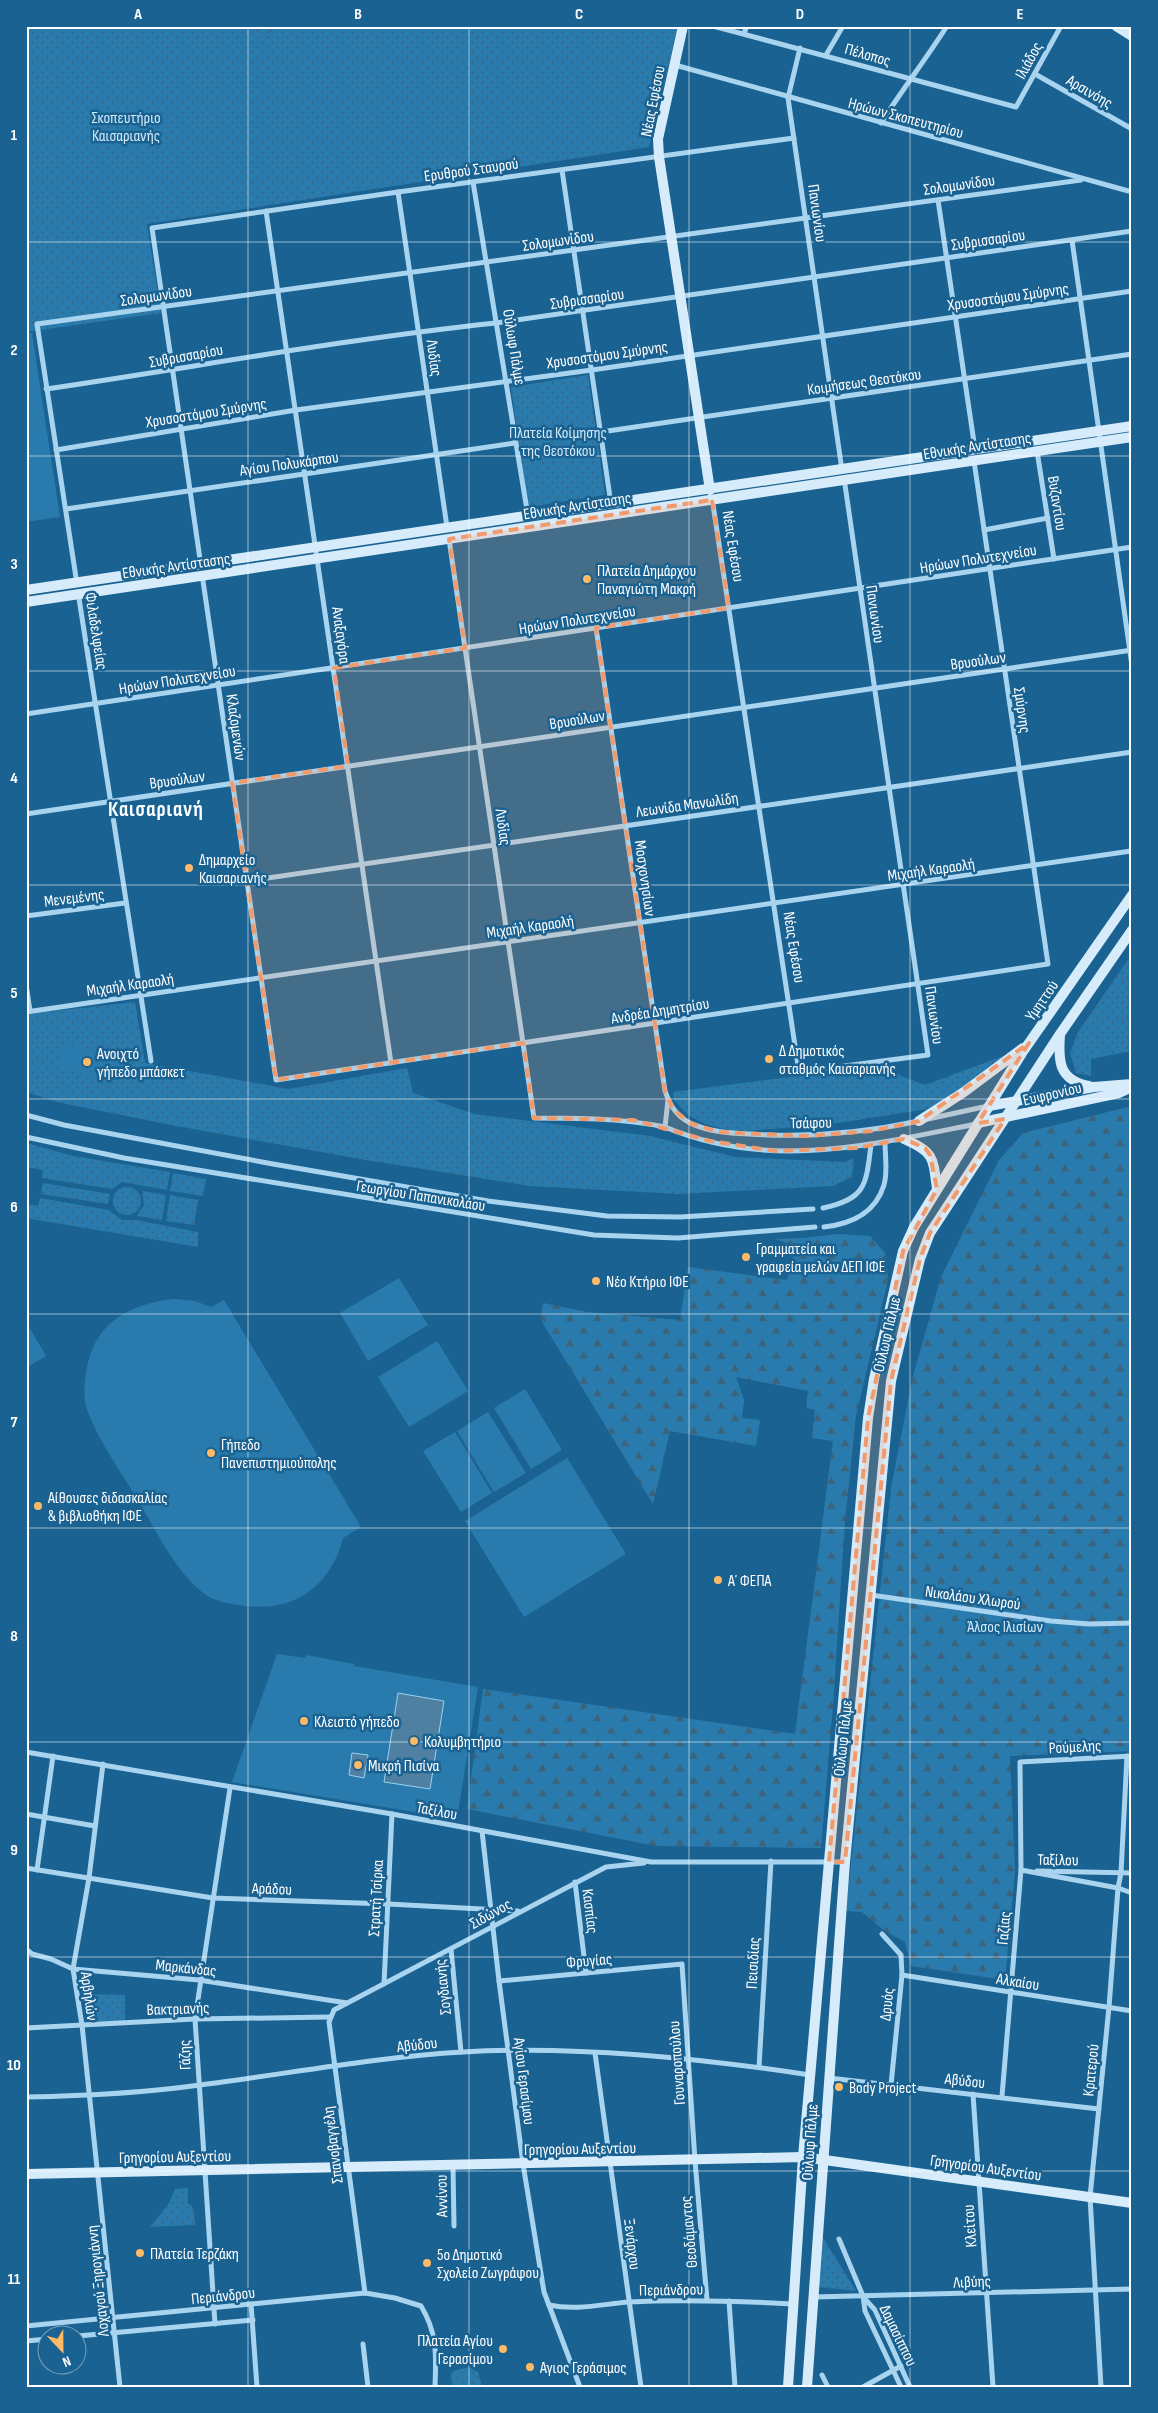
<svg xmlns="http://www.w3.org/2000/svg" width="1158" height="2413" viewBox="0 0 1158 2413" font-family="'Sofia Sans Condensed',sans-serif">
	<defs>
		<pattern id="grass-dots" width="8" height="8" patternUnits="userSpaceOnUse" patternTransform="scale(1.25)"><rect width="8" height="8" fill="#2a7bad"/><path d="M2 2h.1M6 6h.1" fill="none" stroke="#3b647c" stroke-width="1.8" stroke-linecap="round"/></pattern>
		<pattern id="forest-firs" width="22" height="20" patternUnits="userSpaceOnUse" patternTransform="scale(1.25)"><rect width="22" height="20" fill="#2a7bad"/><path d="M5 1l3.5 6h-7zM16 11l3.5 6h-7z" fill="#3b647c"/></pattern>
		<pattern id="garden-furrows" width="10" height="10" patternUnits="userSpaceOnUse" patternTransform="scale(1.25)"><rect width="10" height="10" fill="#2a7bad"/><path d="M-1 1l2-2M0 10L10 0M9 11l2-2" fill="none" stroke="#3b647c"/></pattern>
	</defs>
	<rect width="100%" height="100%" fill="#1a6291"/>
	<g fill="url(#grass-dots)">
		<path d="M26,26H661L677,29L649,147L147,224L161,313L26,332Z"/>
		<path d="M588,375L605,495L528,507L511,387Z"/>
		<path d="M1132,954V1051L1091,1059V1076L1076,1073L1070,1053L1078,1032Z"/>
		<path d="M135,1002L145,1063L289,1089L407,1068L413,1093L474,1114L650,1136L735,1157L845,1162L854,1158L852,1177L833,1186L677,1194L530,1186L366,1160L171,1125L57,1102L26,1092V1014Z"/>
		<path d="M1006,1055L964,1088L928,1109L825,1125L745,1131L724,1129L705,1124L688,1115L674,1100L673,1092L884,1065L901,1076L925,1085Z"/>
		<path d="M26,1143L73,1156L170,1172L167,1190L122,1182L112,1189L42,1178L43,1170L26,1167Z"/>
		<path d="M173,1173L206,1179L203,1196L170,1191Z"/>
		<path d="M43,1183L110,1194L108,1204L41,1194Z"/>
		<circle cx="127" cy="1201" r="14"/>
		<path d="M142,1191L166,1195L162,1220L137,1216L144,1205Z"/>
		<path d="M170,1195L198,1200L194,1225L166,1221Z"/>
		<path d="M40,1198L109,1210L122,1220H136L198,1232V1247L26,1218V1204L38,1206Z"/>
		<path d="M86,1994L125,1995V2022L85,2021Z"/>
		<path d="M188,2188V2204L191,2205L194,2211L195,2225L150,2227L169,2203L175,2189Z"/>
		<path d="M822,2236L856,2291L818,2287Z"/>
		<path d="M468,2367L478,2372L482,2387H452L451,2372Z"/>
	</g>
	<g fill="url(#forest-firs)">
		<path d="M1132,1106V1751L1010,1756L1015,1871L1005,1980L911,1966L905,1942L886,1932L862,1912L846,1911L891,1488L912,1380L941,1277L999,1160L1023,1133Z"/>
		<path d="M838,1234L870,1236L886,1254L888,1280L856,1416L845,1521L833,1706L821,1848L656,1846L467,1809L483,1689L795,1734L833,1441L812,1438L815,1410L806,1408L808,1391L736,1377L744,1400L742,1418L760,1420L756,1446L670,1431L653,1504L541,1320L543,1303L587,1312L680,1320L688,1267L787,1280L796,1246L775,1239L803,1238Z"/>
	</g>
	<path fill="url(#garden-furrows)" d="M236,26H274L272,35Z"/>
	<g fill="#2a7bad">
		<path d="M32,333L60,517L26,522V334Z"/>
		<path d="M65,1041L116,1059L108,1082L57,1064Z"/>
		<path d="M399,1278L428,1325L368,1361L340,1313Z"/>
		<path d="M174,1299L195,1301L211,1307L224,1300L361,1527L343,1538C330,1589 291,1614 239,1605C229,1604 214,1601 206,1595C176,1573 159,1535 140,1504C123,1474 100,1444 88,1412C83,1401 84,1386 86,1374C92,1324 128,1304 174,1299Z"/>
		<path d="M26,1322L46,1356L26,1368Z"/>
		<path d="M437,1341L468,1391L409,1427L378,1377Z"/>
		<path d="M525,1389L562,1450L531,1469L494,1408Z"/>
		<path d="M488,1412L526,1473L494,1492L457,1431Z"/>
		<path d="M455,1432L492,1493L461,1512L423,1451Z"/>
		<path d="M567,1458L626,1554L524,1617L465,1521Z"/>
		<path d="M277,1654L305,1658L306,1655L354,1664V1666L478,1687L457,1819L232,1782Z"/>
	</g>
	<g fill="#4f80a1" stroke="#9cd2f1">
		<path d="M398,1693L444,1701L430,1789L384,1782Z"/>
		<path d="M352,1753L368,1755L364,1778L349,1775Z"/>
	</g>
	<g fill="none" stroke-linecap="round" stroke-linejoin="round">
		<g stroke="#a9d4ef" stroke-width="5">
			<path d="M713,26L1016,107L1061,26"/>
			<path d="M744,33L747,26"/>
			<path d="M800,48L788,98L842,470"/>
			<path d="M826,55L843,26"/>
			<path d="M675,65L1132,192"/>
			<path d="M1035,74L1132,129"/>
			<path d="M881,123C902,90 926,59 947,26"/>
			<path d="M562,170L611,504"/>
			<path d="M473,182L528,516"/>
			<path d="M398,192L447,527"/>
			<path d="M938,200L975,449"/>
			<path d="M266,211L391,1063"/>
			<path d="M1072,240L1132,666"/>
			<path d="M46,389C196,367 345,339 496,323L1132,231"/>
			<path d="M601,432L1132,354"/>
			<path d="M56,450L296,410L592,370L1132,291"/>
			<path d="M1037,451L1054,559"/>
			<path d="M712,498L799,1072L928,1055L844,478"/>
			<path d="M66,509L515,443"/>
			<path d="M984,530L1048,518"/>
			<path d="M449,539L534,1118C579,1118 621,1118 665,1127L668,1100"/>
			<path d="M201,566L152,228L398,192L794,138"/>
			<path d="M202,574L276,1080L1048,964L974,461"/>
			<path d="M77,584L37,324L1081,180"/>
			<path d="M78,592L151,1061"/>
			<path d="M596,628L665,1091C670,1105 676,1116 690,1123C709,1132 729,1133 749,1134C807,1138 863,1133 919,1121"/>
			<path d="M26,714L1132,547"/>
			<path d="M26,814L1132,650"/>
			<path d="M247,881L1132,752"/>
			<path d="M26,916L125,903"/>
			<path d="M26,984L30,1011"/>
			<path d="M26,1012L1131,851"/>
			<path d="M26,1115L64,1125L273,1164L488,1201L607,1216L680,1217L813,1209"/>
			<path d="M928,1119L988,1106"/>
			<path d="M665,1127C770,1171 870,1145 976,1124"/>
			<path d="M26,1137L124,1158L594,1235L678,1238L815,1227"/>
			<path d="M823,1208C866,1199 866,1185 871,1145"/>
			<path d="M824,1227C851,1224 875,1214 884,1185C888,1172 885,1156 885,1142"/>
			<path d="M871,1595L1051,1621L1089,1624L1132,1623"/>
			<path d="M26,1752L392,1814L651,1862H845"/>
			<path d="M103,1764L89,1878L73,1969L82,2025L120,2387"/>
			<path d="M26,1814L95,1826"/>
			<path d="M482,1831L499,1981L523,2164L544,2292L580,2387"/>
			<path d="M26,1868L213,1898L388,1904L518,1911"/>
			<path d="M37,1870L53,1756"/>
			<path d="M1021,1870L1118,1888L1132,1893"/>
			<path d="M1037,1871L1132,1873"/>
			<path d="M575,1882L586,1973"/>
			<path d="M882,1934L901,1955L902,1975L891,2085"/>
			<path d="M26,1949L32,1954L51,1959L73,1969L199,1980L347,2003"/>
			<path d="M451,1949L461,2052"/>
			<path d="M902,1975L1132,2011"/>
			<path d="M499,1981L682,1964L695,2161L707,2300"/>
			<path d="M384,1984L392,1814"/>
			<path d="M26,2028L195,2019L330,2017"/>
			<path d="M595,2053L641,2387"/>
			<path d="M759,2067L771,1861"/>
			<path d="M829,2078L1099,2109"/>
			<path d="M973,2094L993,2387"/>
			<path d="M1002,2096L1021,1870L1020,1762L1132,1756"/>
			<path d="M26,2097C84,2096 143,2093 200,2085C287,2074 375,2057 463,2052C576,2045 699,2058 810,2075"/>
			<path d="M453,2166L454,2226"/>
			<path d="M839,2239L863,2296L865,2311L901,2387"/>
			<path d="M365,2293L329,2022L334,2010L606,1867L644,1863"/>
			<path d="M814,2297L1132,2289"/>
			<path d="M863,2297L875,2310L910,2387"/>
			<path d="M729,2301L735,2387"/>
			<path d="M251,2304L257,2387"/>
			<path d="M549,2305C576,2311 603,2304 629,2302C684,2299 738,2301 793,2304"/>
			<path d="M215,2324L195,2019L230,1788"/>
			<path d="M26,2326L365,2293L395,2298L421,2306C438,2334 436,2356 435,2387"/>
			<path d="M78,2336L253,2320"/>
			<path d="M26,2341L48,2339"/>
			<path d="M363,2344L368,2387"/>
			<path d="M822,2375L828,2387"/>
			<path d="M863,2387L901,2366"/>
			<path d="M1101,2387L1090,2197L1109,2007L1118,1888L1121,1873L1127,1756"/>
		</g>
		<g stroke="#d7ecfa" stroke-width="10">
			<path d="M683,26L658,139L659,157L710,490"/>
			<path d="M1116,26L1132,36"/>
			<path d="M26,590L1132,426"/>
			<path d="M26,602L1132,437"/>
			<path d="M1060,1035C1058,1062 1059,1080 1089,1086"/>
			<path d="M989,1106L1094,1087L1132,1084"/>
			<path d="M919,1121L964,1092L1023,1048"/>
			<path d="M978,1123L1119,1093L1132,1087"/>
			<path d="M904,1139C934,1152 933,1157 937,1189"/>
			<path d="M26,2174L803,2157L1132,2203"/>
			<path d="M788,2387L803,2157L868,1418L874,1379L903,1251L914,1227L1022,1053L1132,895"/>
			<path d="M807,2387L845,1862L891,1381L920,1259L930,1233L1060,1034L1132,930"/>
		</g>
	</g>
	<path fill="#f19b6d" fill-opacity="0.2" stroke="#f19b6d" stroke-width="4" stroke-dasharray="10 6" stroke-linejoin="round" d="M712,500L729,608L596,628L665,1091L673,1109L690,1123L718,1132L807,1136L871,1131L919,1121L1029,1043L978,1123L1005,1119L930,1233L920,1259L891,1381L845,1862H829L868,1418L903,1251L937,1189L930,1155L925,1148L904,1139L856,1148L775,1151L710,1141L633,1120L534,1118L523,1043L276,1080L232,783L348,766L334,668L465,648L449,539Z"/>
	<path fill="none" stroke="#fff" stroke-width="1" stroke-opacity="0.55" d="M248,26V2387M469,26V2387M689,26V2387M910,26V2387M26,242H1132M26,456H1132M26,671H1132M26,885H1132M26,1099H1132M26,1314H1132M26,1528H1132M26,1742H1132M26,1957H1132M26,2171H1132"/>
	<g fill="#ffba67" stroke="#1a6291" stroke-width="2">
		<circle cx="587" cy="579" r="5"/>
		<circle cx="189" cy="868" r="5"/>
		<circle cx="769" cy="1059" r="5"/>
		<circle cx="87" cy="1062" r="5"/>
		<circle cx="746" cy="1257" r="5"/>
		<circle cx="596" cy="1281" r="5"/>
		<circle cx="211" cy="1453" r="5"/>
		<circle cx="38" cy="1506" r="5"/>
		<circle cx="718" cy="1580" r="5"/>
		<circle cx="304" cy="1721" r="5"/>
		<circle cx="414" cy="1741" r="5"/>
		<circle cx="358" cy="1765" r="5"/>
		<circle cx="839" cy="2087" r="5"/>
		<circle cx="140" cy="2253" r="5"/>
		<circle cx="427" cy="2263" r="5"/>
		<circle cx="503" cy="2349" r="5"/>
		<circle cx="530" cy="2367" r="5"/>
	</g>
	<g text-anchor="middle" stroke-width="5" stroke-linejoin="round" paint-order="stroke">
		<g font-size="16" fill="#fff" stroke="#1a6291">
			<text transform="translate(868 54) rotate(16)" y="6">Πέλοπος</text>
			<text transform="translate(1028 60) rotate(-61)" y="6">Ιλιάδος</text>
			<text transform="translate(1090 91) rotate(30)" y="6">Αρσινόης</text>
			<text transform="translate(652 101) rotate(-79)" y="6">Νέας Εφέσου</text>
			<text transform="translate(906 117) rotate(15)" y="6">Ηρώων Σκοπευτηρίου</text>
			<text transform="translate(471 169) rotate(-8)" y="6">Ερυθρού Σταυρού</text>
			<text transform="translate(959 184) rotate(-8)" y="6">Σολομωνίδου</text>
			<text transform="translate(818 213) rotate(82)" y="6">Πανιωνίου</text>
			<text transform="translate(988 239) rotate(-8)" y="6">Συβρισσαρίου</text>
			<text transform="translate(558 240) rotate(-8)" y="6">Σολομωνίδου</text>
			<text transform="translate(156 295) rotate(-8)" y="6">Σολομωνίδου</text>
			<text transform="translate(1008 296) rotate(-8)" y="6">Χρυσοστόμου Σμύρνης</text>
			<text transform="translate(587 298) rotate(-8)" y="6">Συβρισσαρίου</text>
			<text transform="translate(515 347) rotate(81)" y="6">Ούλωφ Πάλμε</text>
			<text transform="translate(607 354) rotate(-8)" y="6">Χρυσοστόμου Σμύρνης</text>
			<text transform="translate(186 355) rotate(-10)" y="6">Συβρισσαρίου</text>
			<text transform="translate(435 358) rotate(82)" y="6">Λυδίας</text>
			<text transform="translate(864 381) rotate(-8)" y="6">Κοιμήσεως Θεοτόκου</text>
			<text transform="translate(206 412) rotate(-9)" y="6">Χρυσοστόμου Σμύρνης</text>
			<text transform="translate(977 445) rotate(-9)" y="6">Εθνικής Αντίστασης</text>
			<text transform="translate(289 463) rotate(-8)" y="6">Αγίου Πολυκάρπου</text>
			<text transform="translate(1058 503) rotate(81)" y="6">Βυζαντίου</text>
			<text transform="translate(577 505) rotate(-9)" y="6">Εθνικής Αντίστασης</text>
			<text transform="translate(734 546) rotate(81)" y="6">Νέας Εφέσου</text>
			<text transform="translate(978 558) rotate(-9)" y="6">Ηρώων Πολυτεχνείου</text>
			<text transform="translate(176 565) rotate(-8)" y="6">Εθνικής Αντίστασης</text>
			<text transform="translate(876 614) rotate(82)" y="6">Πανιωνίου</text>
			<text transform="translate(577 619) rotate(-9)" y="6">Ηρώων Πολυτεχνείου</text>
			<text transform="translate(97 631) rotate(81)" y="6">Φιλαδελφείας</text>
			<text transform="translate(342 635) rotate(82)" y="6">Αναξαγόρα</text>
			<text transform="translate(978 660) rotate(-8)" y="6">Βρυούλων</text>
			<text transform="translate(177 679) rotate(-9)" y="6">Ηρώων Πολυτεχνείου</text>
			<text transform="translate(1023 710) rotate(82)" y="6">Σμύρνης</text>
			<text transform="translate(577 719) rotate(-9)" y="6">Βρυούλων</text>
			<text transform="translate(237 727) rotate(82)" y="6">Κλαζομενών</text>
			<text transform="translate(177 779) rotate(-8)" y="6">Βρυούλων</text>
			<text transform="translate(687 804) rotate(-8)" y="6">Λεωνίδα Μανωλίδη</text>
			<text transform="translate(504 827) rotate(82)" y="6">Λυδίας</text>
			<text transform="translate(931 869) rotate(-8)" y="6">Μιχαήλ Καραολή</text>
			<text transform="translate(646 878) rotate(82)" y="6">Μοσχονησίων</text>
			<text transform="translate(74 897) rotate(-7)" y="6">Μενεμένης</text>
			<text transform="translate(530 926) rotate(-8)" y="6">Μιχαήλ Καραολή</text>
			<text transform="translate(795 947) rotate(81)" y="6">Νέας Εφέσου</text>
			<text transform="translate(130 984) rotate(-8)" y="6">Μιχαήλ Καραολή</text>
			<text transform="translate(1041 1000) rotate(-55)" y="6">Υμηττού</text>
			<text transform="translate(660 1010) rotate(-9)" y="6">Ανδρέα Δημητρίου</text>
			<text transform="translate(935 1015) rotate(82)" y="6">Πανιωνίου</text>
			<text transform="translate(1052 1093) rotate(-13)" y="6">Ευφρονίου</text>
			<text transform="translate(811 1122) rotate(-1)" y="6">Τσάφου</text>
			<text transform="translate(421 1195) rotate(9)" y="6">Γεωργίου Παπανικολάου</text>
			<text transform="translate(886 1334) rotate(-77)" y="6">Ούλωφ Πάλμε</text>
			<text transform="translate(973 1597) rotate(8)" y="6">Νικολάου Χλωρού</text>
			<text transform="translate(842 1738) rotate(-84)" y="6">Ούλωφ Πάλμε</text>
			<text transform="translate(1075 1746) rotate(-3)" y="6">Ρούμελης</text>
			<text transform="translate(437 1810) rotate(11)" y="6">Ταξίλου</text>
			<text transform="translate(1058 1859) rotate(1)" y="6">Ταξίλου</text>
			<text transform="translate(272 1888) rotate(2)" y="6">Αράδου</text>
			<text transform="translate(375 1898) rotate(-87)" y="6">Στρατή Τσίρκα</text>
			<text transform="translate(591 1911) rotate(83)" y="6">Κασπίας</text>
			<text transform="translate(490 1913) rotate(-29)" y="6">Σιδώνος</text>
			<text transform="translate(1003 1928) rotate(-85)" y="6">Γαζίας</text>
			<text transform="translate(589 1960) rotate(-5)" y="6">Φρυγίας</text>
			<text transform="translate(752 1963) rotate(-87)" y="6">Πεισιδίας</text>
			<text transform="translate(186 1967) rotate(6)" y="6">Μαρκάνδας</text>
			<text transform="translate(1018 1981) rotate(9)" y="6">Αλκαίου</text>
			<text transform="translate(442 1987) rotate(-96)" y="6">Σογδιανής</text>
			<text transform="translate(90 1996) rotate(82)" y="6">Αρβηλών</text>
			<text transform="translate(886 2004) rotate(-84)" y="6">Δρυός</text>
			<text transform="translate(178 2008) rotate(-2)" y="6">Βακτριανής</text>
			<text transform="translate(417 2044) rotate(-6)" y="6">Αβύδου</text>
			<text transform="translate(184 2055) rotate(-92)" y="6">Γάζης</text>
			<text transform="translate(676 2063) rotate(-94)" y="6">Γουναροπούλου</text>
			<text transform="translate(1090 2070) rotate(-84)" y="6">Κρατερού</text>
			<text transform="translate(965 2080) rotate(6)" y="6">Αβύδου</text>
			<text transform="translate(525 2081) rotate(83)" y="6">Αγίου Γερασίμου</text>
			<text transform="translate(809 2142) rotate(-86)" y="6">Ούλωφ Πάλμε</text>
			<text transform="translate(332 2145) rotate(-97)" y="6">Σπανοβαγγέλη</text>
			<text transform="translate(580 2148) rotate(-1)" y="6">Γρηγορίου Αυξεντίου</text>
			<text transform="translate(175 2156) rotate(-1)" y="6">Γρηγορίου Αυξεντίου</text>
			<text transform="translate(986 2167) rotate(8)" y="6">Γρηγορίου Αυξεντίου</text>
			<text transform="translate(441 2196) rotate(-91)" y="6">Αννίνου</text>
			<text transform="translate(969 2226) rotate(-94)" y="6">Κλείτου</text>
			<text transform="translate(688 2232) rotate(-95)" y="6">Θεοδάμαντος</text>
			<text transform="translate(633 2244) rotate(83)" y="6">Ξενάρχου</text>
			<text transform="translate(97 2281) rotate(-96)" y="6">Λοχαγού Ξηρογιάννη</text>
			<text transform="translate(972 2281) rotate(-2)" y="6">Λιβύης</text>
			<text transform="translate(671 2289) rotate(-1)" y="6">Περιάνδρου</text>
			<text transform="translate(223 2295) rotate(-6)" y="6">Περιάνδρου</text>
			<text transform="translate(899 2335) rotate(64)" y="6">Δαμασίππου</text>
		</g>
		<g font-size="16" fill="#d0eafa" stroke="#1a6291">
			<text x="126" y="123">Σκοπευτήριο<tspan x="126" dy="18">Καισαριανής</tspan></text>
			<text x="558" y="438">Πλατεία Κοίμησης<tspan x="558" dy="18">της Θεοτόκου</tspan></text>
			<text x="1005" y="1632">Άλσος Ιλισίων</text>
		</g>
		<g font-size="16" fill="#fff" stroke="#1a6291" text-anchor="start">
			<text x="597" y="576">Πλατεία Δημάρχου<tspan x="597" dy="18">Παναγιώτη Μακρή</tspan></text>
			<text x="199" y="865">Δημαρχείο<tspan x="199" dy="18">Καισαριανής</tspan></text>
			<text x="779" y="1056">Δ Δημοτικός<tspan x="779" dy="18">σταθμός Καισαριανής</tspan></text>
			<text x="97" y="1059">Ανοιχτό<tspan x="97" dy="18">γήπεδο μπάσκετ</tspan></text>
			<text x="756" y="1254">Γραμματεία και<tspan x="756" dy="18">γραφεία μελών ΔΕΠ ΙΦΕ</tspan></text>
			<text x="606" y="1287">Νέο Κτήριο ΙΦΕ</text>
			<text x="221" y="1450">Γήπεδο<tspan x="221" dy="18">Πανεπιστημιούπολης</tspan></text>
			<text x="48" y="1503">Αίθουσες διδασκαλίας<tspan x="48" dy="18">&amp; βιβλιοθήκη ΙΦΕ</tspan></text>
			<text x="728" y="1586">Α΄ ΦΕΠΑ</text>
			<text x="314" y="1727">Κλειστό γήπεδο</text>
			<text x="424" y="1747">Κολυμβητήριο</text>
			<text x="368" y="1771">Μικρή Πισίνα</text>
			<text x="849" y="2093">Body Project</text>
			<text x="150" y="2259">Πλατεία Τερζάκη</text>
			<text x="437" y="2260">5ο Δημοτικό<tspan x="437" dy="18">Σχολείο Ζωγράφου</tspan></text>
			<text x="493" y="2346" text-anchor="end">Πλατεία Αγίου<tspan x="493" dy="18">Γερασίμου</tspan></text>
			<text x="540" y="2373">Αγιος Γεράσιμος</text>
		</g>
		<g font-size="21" font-weight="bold" letter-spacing="1" fill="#fff" stroke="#1a6291">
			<text x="156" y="816">Καισαριανή</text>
		</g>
	</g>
	<rect width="1158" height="2413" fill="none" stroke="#1a6291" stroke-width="55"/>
	<g transform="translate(62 2350) rotate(158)"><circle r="24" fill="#1a6291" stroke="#76a1bd"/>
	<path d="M0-4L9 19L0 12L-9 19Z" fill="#ffba67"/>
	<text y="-8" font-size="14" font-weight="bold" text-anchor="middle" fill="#ffffff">N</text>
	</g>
	<rect x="28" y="28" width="1102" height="2358" fill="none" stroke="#fff" stroke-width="2"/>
	<g font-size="16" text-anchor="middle" font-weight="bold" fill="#fff">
		<text x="138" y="19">A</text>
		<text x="358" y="19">B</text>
		<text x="579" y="19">C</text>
		<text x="800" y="19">D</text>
		<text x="1020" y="19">E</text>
		<text x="14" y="140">1</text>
		<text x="14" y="355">2</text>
		<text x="14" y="569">3</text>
		<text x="14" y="783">4</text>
		<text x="14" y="998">5</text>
		<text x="14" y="1212">6</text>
		<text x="14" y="1427">7</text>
		<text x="14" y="1641">8</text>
		<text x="14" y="1855">9</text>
		<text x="14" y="2070">10</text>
		<text x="14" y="2284">11</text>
	</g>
</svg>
